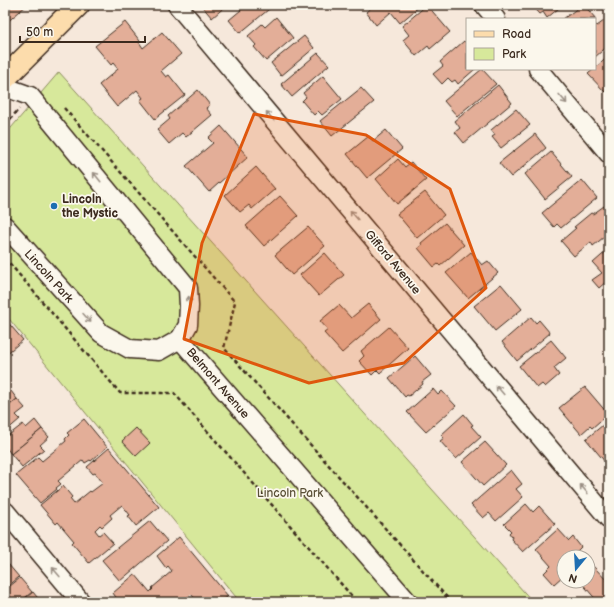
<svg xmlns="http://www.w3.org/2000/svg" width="614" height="607" viewBox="0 0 614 607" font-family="'Balsamiq Sans',sans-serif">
	<rect width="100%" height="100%" fill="#f6e8db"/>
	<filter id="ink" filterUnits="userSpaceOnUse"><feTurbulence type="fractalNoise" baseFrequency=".025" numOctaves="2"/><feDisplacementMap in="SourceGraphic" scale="8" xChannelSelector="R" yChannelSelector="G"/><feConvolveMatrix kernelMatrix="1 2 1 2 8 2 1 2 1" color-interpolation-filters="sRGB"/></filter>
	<g filter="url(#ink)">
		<path fill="#d7e89b" stroke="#89895c" d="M59,72L533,602H240L5,314V135Z"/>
		<g fill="#e3ae98" stroke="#3b2a1e">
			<path d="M5,5H27L5,24Z"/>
			<path d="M201,5H227L212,18Z"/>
			<path d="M247,5H274L240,33L229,20Z"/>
			<path d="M374,5H421L400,23L391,12L376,25L366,12Z"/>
			<path d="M427,5L450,32L430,49L428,46L416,56L403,40L409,35L402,26Z"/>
			<path d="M532,5H557L559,8L547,18L543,12L540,14Z"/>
			<path d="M582,5H584L596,19H563Z"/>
			<path d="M276,17L293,38L266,61L254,47L256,45L248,36L262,24L265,27Z"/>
			<path d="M608,18L609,19V45L595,57V24L597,26Z"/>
			<path d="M125,22L140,41L139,42L143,48L162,32L181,54L161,71L166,77L169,75L185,95L155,119L140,100L143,98L137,90L117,107L99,85L118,69L113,63L111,65L95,46Z"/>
			<path d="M304,36L314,48L281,76L271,63Z"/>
			<path d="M464,41L467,44V69H475L458,84L455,80L452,82L448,78L442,84L433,74L443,66L440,62Z"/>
			<path d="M318,53L329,65L292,97L281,84Z"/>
			<path d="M609,56V89L605,92L588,74Z"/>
			<path d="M482,69L496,84L457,116L444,101Z"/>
			<path d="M323,76L342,99L322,115L318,111L314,115L302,101L306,97L303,93Z"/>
			<path d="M498,85L512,103L464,143L455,132L460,128L455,121Z"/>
			<path d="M361,88L374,102L332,136L320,121Z"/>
			<path d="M198,90L210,105L206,108L212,115L186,137L182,133L169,144L157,130L170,119L168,116Z"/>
			<path d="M516,109L530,125L501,148L492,137L495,135L491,130Z"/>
			<path d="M221,126L248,157L209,192L186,166L213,143L208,138Z"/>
			<path d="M386,130L402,149L367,178L347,154L369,136L373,141Z"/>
			<path d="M535,134L546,148L511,177L499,163Z"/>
			<path d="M551,152L572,177L545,199L525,174Z"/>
			<path d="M398,159L405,167L411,162L426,180L397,204L376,179Z"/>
			<path d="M256,167L275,189L252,209L249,205L240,212L225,195Z"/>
			<path d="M582,180L597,198L561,228L557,224L554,227L542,213Z"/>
			<path d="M425,192L444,215L417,238L397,214Z"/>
			<path d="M280,196L298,216L264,246L246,226Z"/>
			<path d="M604,206L609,211V233L593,246L591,242L574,256L561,241L576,228L574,227L591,213L593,214Z"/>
			<path d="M445,223L464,245L440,266L438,264L434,267L418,248L422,245L421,243Z"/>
			<path d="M308,227L325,246L292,275L275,255Z"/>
			<path d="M609,249V281L608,280L599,288L592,280L602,273L593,263Z"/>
			<path d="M471,252L482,265L488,261L498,273L468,298L446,273Z"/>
			<path d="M325,253L344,275L319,296L300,275Z"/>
			<path d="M501,284L522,309L495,331L474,306Z"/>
			<path d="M368,304L381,319L342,353L324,333L328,330L320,321L339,305L351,318Z"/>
			<path d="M531,317L536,323L539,320L550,333L517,361L502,342Z"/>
			<path d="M5,319L23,340L5,355Z"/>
			<path d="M389,327L408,348L380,373L377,370L372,375L359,361L364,356L361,351Z"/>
			<path d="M551,340L566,358L554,368L559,375L545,387L542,384L537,388L519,366Z"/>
			<path d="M415,356L431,375L422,382L423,384L409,396L407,395L405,397L389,378Z"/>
			<path d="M585,387L608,414L592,428L590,426L581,434L559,408Z"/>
			<path d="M433,389L438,395L442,391L456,406L426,432L407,412Z"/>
			<path d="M11,391L17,399L5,409V396Z"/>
			<path d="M17,399L25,408L16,415L20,419L5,432V409Z"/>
			<path d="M464,414L473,425L471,426L481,437L456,459L440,441L444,438L441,435Z"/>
			<path d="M84,419L107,447L91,461L90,460L85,463L83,460L58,481L61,484L56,488L57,489L40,503L16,475L38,457L42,461L66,441L65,439L69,435L67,433Z"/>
			<path d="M35,420L42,429L11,454L5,446V438L23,424L26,428Z"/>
			<path d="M609,420V461L606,463L586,439Z"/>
			<path d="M136,428L150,443L136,456L122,441Z"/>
			<path d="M42,429L49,437L40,445L44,449L22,467L11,454Z"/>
			<path d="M485,442L506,465L483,486L462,462Z"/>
			<path d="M109,448L159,507L136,526L128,516L130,515L122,505L110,515L112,518L102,527L100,525L95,530L99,535L103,532L113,543L89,563L72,543L74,541L58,522L56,524L40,505L63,486L72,497L70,499L74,504L90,491L91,492L103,483L95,473L93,474L87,467Z"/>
			<path d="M511,470L522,484L516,489L523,497L496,521L489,513L483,518L471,505Z"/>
			<path d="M526,504L533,512L539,506L555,524L523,552L511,539L512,537L509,533L511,531L504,524Z"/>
			<path d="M150,521L167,541L120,581L102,560Z"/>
			<path d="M558,529L569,541L573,537L581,547L577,551L583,557H564V575L554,584L544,573L551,566L536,549Z"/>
			<path d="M179,537L228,596L221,602H196L197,601L191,594L187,598L189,600L187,602H119L113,593L135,574L150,592L153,589L152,588L172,571L168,566L166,568L157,556Z"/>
			<path d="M8,564L19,577L5,589V567Z"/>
			<path d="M594,567L609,583V602H598L580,581H588V572Z"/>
			<path d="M20,578L32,592L20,602H5V590Z"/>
			<path d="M33,592L41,602H21Z"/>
		</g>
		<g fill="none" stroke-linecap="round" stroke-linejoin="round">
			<defs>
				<g id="minor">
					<path d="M177,5L609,519"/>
					<path d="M484,5L496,19"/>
					<path d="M538,69L609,154"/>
					<path d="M5,87L30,96L188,288L189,306L188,325L180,339"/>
					<path d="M5,226L101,333L130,349L159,351L180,339"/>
					<path d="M180,339L408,602"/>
					<path d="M5,511L81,602"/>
				</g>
				<path id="major" d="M5,78L78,5"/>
			</defs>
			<use href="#minor" stroke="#3b2a1e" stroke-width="21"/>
			<use href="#major" stroke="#3b2a1e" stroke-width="25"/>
			<g stroke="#3b2a1e" stroke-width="2.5" stroke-dasharray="4 3" stroke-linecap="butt">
				<path d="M64,108L235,302L224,348L451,602"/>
				<path d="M5,125L19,109"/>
				<path d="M5,258L120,393H174L357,602"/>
			</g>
			<use href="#minor" stroke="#fbf7ec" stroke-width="18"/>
			<use href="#major" stroke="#fcdcac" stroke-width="22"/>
		</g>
		<defs><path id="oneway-shaft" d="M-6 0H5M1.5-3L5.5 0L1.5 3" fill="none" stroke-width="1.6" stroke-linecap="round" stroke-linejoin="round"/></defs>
		<g stroke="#9b9085">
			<use href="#oneway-shaft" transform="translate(563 99) rotate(50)"/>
			<use href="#oneway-shaft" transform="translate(270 116) rotate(-130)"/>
			<use href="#oneway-shaft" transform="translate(97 177) rotate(-129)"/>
			<use href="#oneway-shaft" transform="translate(354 215) rotate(-130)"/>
			<use href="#oneway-shaft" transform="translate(189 302) rotate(-93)"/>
			<use href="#oneway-shaft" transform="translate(87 318) rotate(48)"/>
			<use href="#oneway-shaft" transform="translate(500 390) rotate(-130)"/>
			<use href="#oneway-shaft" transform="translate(584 489) rotate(-130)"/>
			<use href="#oneway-shaft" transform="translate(56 572) rotate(-130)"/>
		</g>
	</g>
	<path fill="#df570d" fill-opacity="0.2" stroke="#df570d" stroke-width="3" stroke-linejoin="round" d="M254,114L366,135L450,189L486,288L404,363L309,383L184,339L202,243Z"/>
	<circle fill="#1f6fb2" stroke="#fbf7ec" stroke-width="1.5" cx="54" cy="206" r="4"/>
	<g text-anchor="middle" stroke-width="3.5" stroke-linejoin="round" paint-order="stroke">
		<g font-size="12" font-weight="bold" fill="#3b2a1e" stroke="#fbf7ec" text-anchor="start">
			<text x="62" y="203">Lincoln<tspan x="62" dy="14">the Mystic</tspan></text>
		</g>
		<g font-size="12" fill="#3b2a1e" stroke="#fbf7ec">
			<text transform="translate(393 262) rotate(50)" y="4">Gifford Avenue</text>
			<text transform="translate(49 276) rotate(48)" y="4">Lincoln Park</text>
			<text transform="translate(218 383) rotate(49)" y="4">Belmont Avenue</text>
		</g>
		<g font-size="12" fill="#5a5037" stroke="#fbf7ec">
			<text x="290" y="497">Lincoln Park</text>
		</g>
	</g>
	<rect width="614" height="607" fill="none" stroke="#fbf7ec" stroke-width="20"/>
	<rect x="10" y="10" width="594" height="587" fill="none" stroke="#3b2a1e" stroke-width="1.5" filter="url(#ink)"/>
	<rect x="466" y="18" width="130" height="52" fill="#fbf7ec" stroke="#aea59a"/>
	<rect x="474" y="31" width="20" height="6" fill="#fcdcac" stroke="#aea59a"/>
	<text x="502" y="38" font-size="12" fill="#3b2a1e">Road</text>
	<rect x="474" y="48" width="20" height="12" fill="#d7e89b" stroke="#aea59a"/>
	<text x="502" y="58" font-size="12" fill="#3b2a1e">Park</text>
	<g transform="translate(576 569) rotate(198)"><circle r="19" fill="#fbf7ec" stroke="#aea59a"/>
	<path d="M0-3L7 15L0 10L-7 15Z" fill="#1f6fb2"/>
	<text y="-6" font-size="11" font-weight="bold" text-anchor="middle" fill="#3b2a1e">N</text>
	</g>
	<path d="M20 36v6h125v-6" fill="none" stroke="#3b2a1e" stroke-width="2"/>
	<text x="26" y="36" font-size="12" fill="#3b2a1e" stroke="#fbf7ec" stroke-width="3" paint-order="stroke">50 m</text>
</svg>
